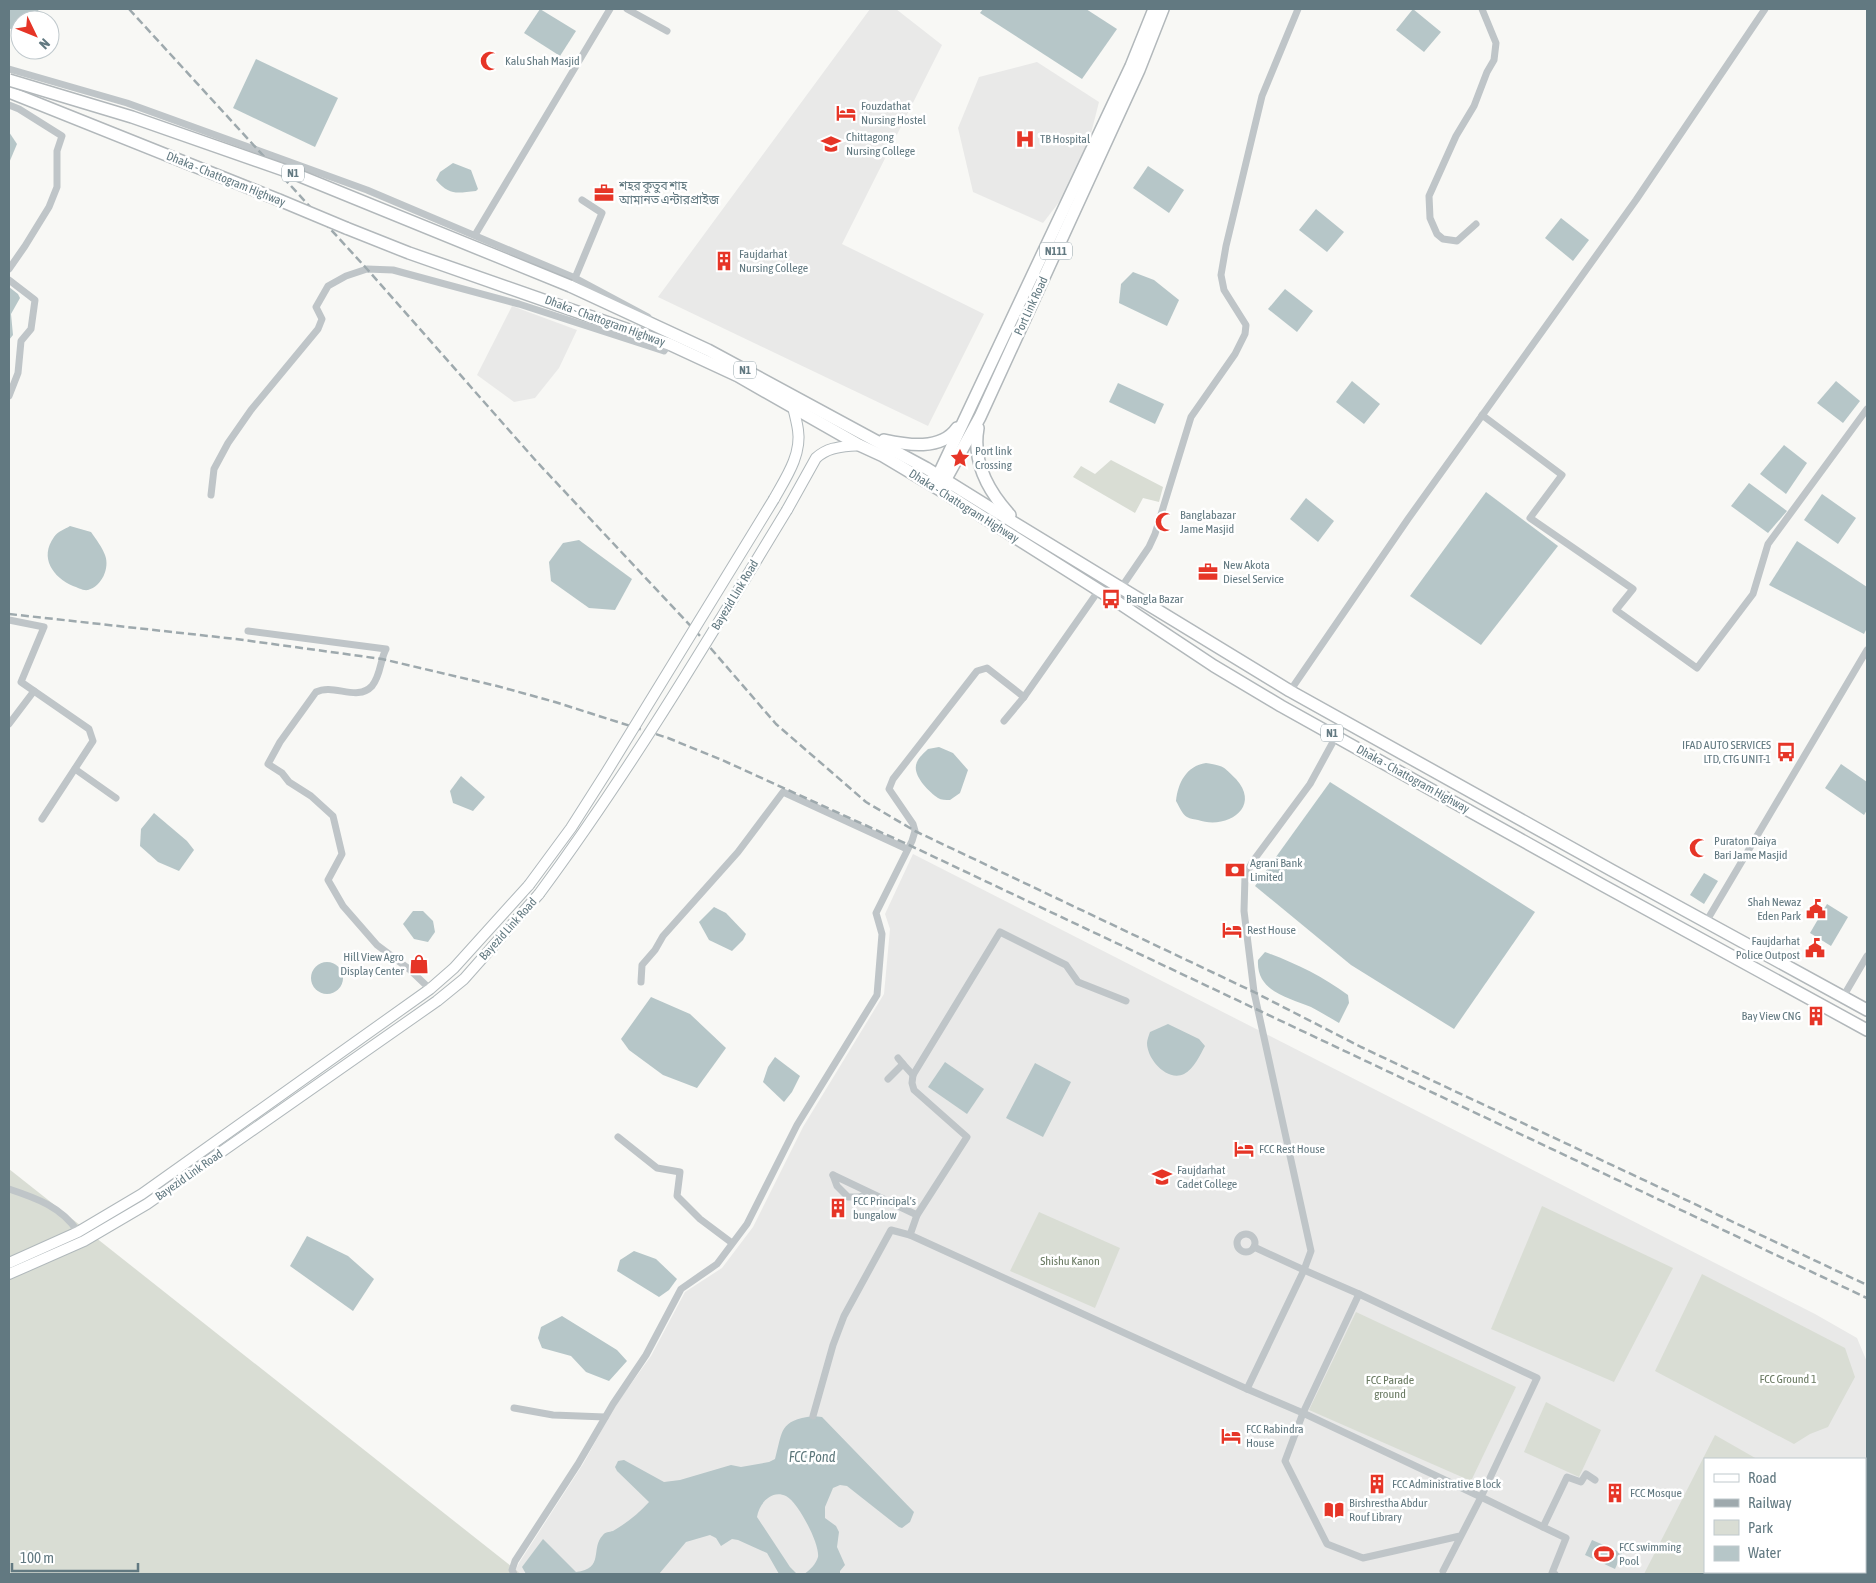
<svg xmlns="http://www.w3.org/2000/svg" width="1876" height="1583" viewBox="0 0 1876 1583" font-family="'Asap Condensed','Noto Sans Bengali',sans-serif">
	<rect width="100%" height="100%" fill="#f8f8f5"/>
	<g fill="#e9e9e8" fill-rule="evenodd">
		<path d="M870,9H896L942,45L842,244L984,314L928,426L658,297Z"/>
		<path d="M1037,62L1099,102L1087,149L1063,197L1043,223L973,192L958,128L979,77Z"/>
		<path d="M512,306L577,330L559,368L535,398L514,402L477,375Z"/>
		<path d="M913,854L1815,1314L1857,1338L1867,1362V1574H517L515,1571L519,1563L583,1464L615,1406L651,1356L685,1292L722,1268L753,1227L803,1127L884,994L890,929L885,914ZM1705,1459H1865V1572H1705Z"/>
	</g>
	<g fill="#d9ddd4">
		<path d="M1111,460L1163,487L1159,502L1143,498L1135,513L1073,477L1081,466L1095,474Z"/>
		<path d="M9,1169L521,1574H9Z"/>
		<path d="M1542,1206L1673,1268L1614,1382L1491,1329Z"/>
		<path d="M1039,1212L1120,1248L1095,1308L1010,1271Z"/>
		<path d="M1702,1274L1845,1348L1855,1377L1828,1427L1810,1434L1794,1444L1655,1371Z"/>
		<path d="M1356,1312L1516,1387L1471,1481L1309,1410Z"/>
		<path d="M1546,1402L1601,1430L1579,1477L1524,1452Z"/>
		<path d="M1715,1435L1757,1459H1705V1572H1865V1520L1867,1522V1574H1644Z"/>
	</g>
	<g fill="#b6c6c8">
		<path d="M9,9H39L34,20H20V34L9,28Z"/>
		<path d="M540,9L576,31L560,56L524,33Z"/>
		<path d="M983,9H1086L1117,29L1082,79L980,13Z"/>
		<path d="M1413,9L1441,32L1424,52L1396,30Z"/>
		<path d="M256,59L338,98L315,147L233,108Z"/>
		<path d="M9,132L17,144L9,163Z"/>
		<path d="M453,163L471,170L478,189L476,191C457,193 450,196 436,180L440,172Z"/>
		<path d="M1148,166L1184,190L1169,213L1133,188Z"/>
		<path d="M1316,209L1344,232L1327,252L1299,230Z"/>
		<path d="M1561,218L1589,240L1573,261L1545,238Z"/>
		<path d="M1133,272L1154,280L1179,300L1167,326L1119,303L1121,284Z"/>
		<path d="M9,287L18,294L20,298L11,314L13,335L9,340Z"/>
		<path d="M1285,289L1313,311L1297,332L1268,309Z"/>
		<path d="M1352,381L1380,404L1364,424L1336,402Z"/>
		<path d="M1836,381L1860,401L1843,423L1817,403Z"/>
		<path d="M1118,383L1164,404L1155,424L1109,402Z"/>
		<path d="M1784,445L1807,463L1786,494L1760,474Z"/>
		<path d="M1749,483L1787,511L1768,533L1731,506Z"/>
		<path d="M1486,492L1558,546L1481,645L1410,596Z"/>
		<path d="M1822,494L1856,518L1838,544L1804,520Z"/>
		<path d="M1306,498L1334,521L1318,542L1290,519Z"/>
		<path d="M70,526L91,532C96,539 102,547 105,555C110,568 102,586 88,590C83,591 77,587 73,586C53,577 39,558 54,537C57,532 65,529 70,526Z"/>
		<path d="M579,540L632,579L615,610L589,608L551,581L549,562L563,543Z"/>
		<path d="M1797,541L1867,587V628L1864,634L1769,585Z"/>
		<path d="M939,747L953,753L968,770L960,793L950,800C946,800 941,800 938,798C928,791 911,774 917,762C919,757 924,753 928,749Z"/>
		<path d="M1206,763C1224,766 1223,766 1236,779C1262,808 1226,830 1198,820C1195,819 1190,819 1187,817C1182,814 1179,806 1176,801C1178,783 1186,766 1206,763Z"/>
		<path d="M1841,764L1867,782V810L1864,815L1825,788Z"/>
		<path d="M461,776L485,797L473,811L453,803L450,791Z"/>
		<path d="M1330,782L1535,912L1454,1029L1351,965L1255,886Z"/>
		<path d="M154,813L187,841L194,850L179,871L158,862L140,846L141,829Z"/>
		<path d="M1704,873L1718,881L1704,904L1690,895Z"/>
		<path d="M1827,904L1848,917L1831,946L1810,933Z"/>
		<path d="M714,907L726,913L746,934L743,940L732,951L709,940L699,922Z"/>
		<path d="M413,911H423L433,921L435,932L428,942L414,939L403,924Z"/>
		<path d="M1265,952C1295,963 1322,976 1348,995L1349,1003L1339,1023C1330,1018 1321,1012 1311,1007C1288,997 1256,992 1258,960Z"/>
		<circle cx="327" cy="978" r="16"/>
		<path d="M651,997L690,1014L726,1048L697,1088L663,1075L629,1050L621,1039Z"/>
		<path d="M1168,1024L1199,1039L1205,1046C1200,1055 1194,1069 1184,1074C1167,1082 1147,1059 1147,1043C1147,1040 1149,1035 1150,1032Z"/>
		<path d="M775,1057L800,1076L792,1092L784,1102L763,1082L768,1067Z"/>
		<path d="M945,1062L984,1089L967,1114L928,1087Z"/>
		<path d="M1035,1063L1071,1082L1043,1137L1006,1118Z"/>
		<path d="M307,1236L348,1256L374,1279L353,1311L290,1266Z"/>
		<path d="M634,1251L656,1259L677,1279L669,1290L659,1297L617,1271L620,1260Z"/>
		<path d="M562,1316L617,1350L627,1361L609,1381L586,1372L571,1356L542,1348L538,1338L541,1327Z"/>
		<path d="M813,1416L822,1417L914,1512L910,1522L902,1528L899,1527L847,1486L840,1485L833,1488L825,1507V1518L836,1526L839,1532L837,1547L845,1565L840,1571V1574H804C810,1570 816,1564 818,1557C820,1544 798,1502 786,1496C771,1489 759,1504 757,1517L790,1567L797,1574H779L767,1553L738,1540L732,1539L721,1546L716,1538L710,1535L686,1542L659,1574H526L522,1567L543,1539L576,1572C605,1569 590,1548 603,1535C605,1532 609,1532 613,1531C627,1523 639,1513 649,1502L617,1471L615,1467L618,1461L624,1460L664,1482L680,1480L731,1465L741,1467L769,1462L775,1459C783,1430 779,1421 813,1416Z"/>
		<path d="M1592,1540L1622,1553L1615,1569L1585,1555Z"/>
	</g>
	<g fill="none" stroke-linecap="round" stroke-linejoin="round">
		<defs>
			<g id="primary">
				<path d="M774,499C785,479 802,455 798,430C797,423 795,415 793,407"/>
				<path d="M787,510L816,458C829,446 843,447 859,445"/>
				<path d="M9,1263L78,1232L142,1194L430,989L454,968L529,885"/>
				<path d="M9,1274L84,1241L147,1204L437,1001L464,979L539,894"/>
			</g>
			<g id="trunk">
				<path d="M9,92L279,200"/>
				<path d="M346,228L409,253L669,344L738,376L859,445L883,456L940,490L1119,603L1214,666L1281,706L1604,886L1867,1030"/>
				<path d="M570,286L708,350L926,468L1021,527L1290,691L1613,871L1867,1010"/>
				<path d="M978,428C972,462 988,491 1010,515"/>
				<path d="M884,440C907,445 941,451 957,428"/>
				<path d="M936,480L1131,66L1154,9"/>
				<path d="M942,486L980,417L1139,70L1163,9"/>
			</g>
		</defs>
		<use href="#primary" stroke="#b0b8bb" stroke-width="12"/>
		<use href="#trunk" stroke="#b2b8bb" stroke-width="14"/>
		<g stroke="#bfc5c8" stroke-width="7">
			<path d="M627,9L667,31"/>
			<path d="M9,69L127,103L367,190L575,278L648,317"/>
			<path d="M9,105L19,109L62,136L57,151V187L49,207L25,246L9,269"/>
			<path d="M1476,224L1457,241L1443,239L1437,234L1430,218L1429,196L1456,136L1474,106L1487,72L1494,60L1496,43L1482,9"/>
			<path d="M475,235L610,9"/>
			<path d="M575,278L602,213L582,200"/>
			<path d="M9,280L35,300L31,329L21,341L18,373L9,396"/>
			<path d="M1482,415L1562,475L1530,518L1633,589L1616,610L1697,668L1753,594L1768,544L1867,409"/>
			<path d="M211,495L214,469L228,443L251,410L318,329L322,319L316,307L328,286L346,276L367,269L393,270L519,304L664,351L669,344"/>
			<path d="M1121,588L1149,547L1155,534L1191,417L1235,354L1245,334L1246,325L1224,290L1221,275L1226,246L1262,96L1298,9"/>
			<path d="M9,620L44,627L21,682L89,729L93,741L42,819"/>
			<path d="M248,631L386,649C380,660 381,675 372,686C357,702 334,683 316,692L280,742L268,764L282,773L289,782L311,796L333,816L342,854L328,880L343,906L377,945L409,969L430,989"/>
			<path d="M1290,691L1408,519L1636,200L1765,9"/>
			<path d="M1345,720L1310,784L1253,861L1245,876L1244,911L1254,992L1311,1251L1304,1270L1359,1294L1537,1378L1481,1497L1543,1527"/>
			<path d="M1004,721L1024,697L1099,590"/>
			<path d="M9,724L34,691"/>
			<path d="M75,769L116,798"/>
			<path d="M1706,922L1867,650"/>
			<path d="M641,982L642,965L655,950L663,936L738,852L783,792L907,849"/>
			<path d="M1843,997L1867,956"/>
			<path d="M1126,1001L1078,982L1066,965L1000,932L913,1075L912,1083L914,1090L967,1137L917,1215L910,1235L1247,1389"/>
			<path d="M898,1058L903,1064"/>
			<path d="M888,1079L903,1064L913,1075"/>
			<path d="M618,1137L657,1168L680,1172L677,1196L700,1219L732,1243"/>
			<path d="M833,1175L917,1215"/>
			<path d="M833,1175L837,1186L848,1197H860L869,1193"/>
			<path d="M9,1189C36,1198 62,1207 78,1232"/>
			<circle cx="1246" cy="1243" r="9"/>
			<path d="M1254,1247L1304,1270L1247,1389L1303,1413L1359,1294"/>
			<path d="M514,1408L553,1415L605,1417"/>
			<path d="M813,1416L833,1345L844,1316L891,1230L910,1235"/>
			<path d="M1443,1571L1481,1497L1303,1413L1285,1461L1327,1544L1363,1558L1460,1536"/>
			<path d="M514,1574L512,1570L515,1561L578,1464L613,1404L646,1355L681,1289L717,1264L747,1224L797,1125L877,995L882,934L876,913L912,841L915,831L913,824L889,789L893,779L977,671L987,668L1024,697"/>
			<path d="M1555,1574L1552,1573L1566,1538L1543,1527L1567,1477L1581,1482L1586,1474L1595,1480"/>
		</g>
		<use href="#primary" stroke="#fff" stroke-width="10"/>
		<use href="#trunk" stroke="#fff" stroke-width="11"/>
		<g stroke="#9ea9ad" stroke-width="2.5" stroke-dasharray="8 4" stroke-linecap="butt">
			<path d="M129,9L367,269L537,462L701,637L776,724L866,802L915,831L1254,992L1361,1047L1867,1285"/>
			<path d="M9,614L236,639L382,659L497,686L555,702L668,738L722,760L909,845L1867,1298"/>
		</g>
		<defs>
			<g id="primary-bridge">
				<path d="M529,885L571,828L606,773L774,499"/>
				<path d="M539,894C630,771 708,640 787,510"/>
			</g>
			<g id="trunk-bridge">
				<path d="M9,80L132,117L295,174L570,286"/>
				<path d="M279,200L346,228"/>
			</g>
		</defs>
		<use href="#primary-bridge" stroke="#b0b8bb" stroke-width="12" stroke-linecap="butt"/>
		<use href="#trunk-bridge" stroke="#b2b8bb" stroke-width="14" stroke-linecap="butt"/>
		<use href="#primary-bridge" stroke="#fff" stroke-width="10"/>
		<use href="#trunk-bridge" stroke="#fff" stroke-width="11"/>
	</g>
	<defs>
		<symbol id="mosque-bare" viewBox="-9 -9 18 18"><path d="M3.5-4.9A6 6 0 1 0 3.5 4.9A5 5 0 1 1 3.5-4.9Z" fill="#e63527" stroke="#fff" stroke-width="2.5" paint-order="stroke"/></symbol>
		<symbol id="hotel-bare" viewBox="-9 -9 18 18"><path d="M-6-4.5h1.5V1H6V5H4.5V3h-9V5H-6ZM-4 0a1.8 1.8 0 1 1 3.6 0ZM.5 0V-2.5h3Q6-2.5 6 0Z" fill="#e63527" stroke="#fff" stroke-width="2.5" paint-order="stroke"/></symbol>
		<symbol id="hospital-bare" viewBox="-9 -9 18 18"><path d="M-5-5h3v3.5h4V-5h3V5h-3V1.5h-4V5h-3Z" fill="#e63527" stroke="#fff" stroke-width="2.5" paint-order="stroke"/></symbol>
		<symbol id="university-bare" viewBox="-9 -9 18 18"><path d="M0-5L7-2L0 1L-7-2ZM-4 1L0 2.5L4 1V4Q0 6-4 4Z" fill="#e63527" stroke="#fff" stroke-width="2.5" paint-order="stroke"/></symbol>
		<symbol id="office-bare" viewBox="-9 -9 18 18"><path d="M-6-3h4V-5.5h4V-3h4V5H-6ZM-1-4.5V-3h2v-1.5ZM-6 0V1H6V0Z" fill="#e63527" stroke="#fff" stroke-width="2.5" paint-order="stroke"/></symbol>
		<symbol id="building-bare" viewBox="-9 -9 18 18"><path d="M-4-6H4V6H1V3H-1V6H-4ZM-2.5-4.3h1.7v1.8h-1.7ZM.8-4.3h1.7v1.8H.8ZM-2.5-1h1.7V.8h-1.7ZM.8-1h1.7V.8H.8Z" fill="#e63527" stroke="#fff" stroke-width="2.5" paint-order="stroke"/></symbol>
		<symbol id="sight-bare" viewBox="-9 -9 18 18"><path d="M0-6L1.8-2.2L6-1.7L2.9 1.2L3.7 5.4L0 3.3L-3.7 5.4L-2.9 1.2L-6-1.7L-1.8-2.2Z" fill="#e63527" stroke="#fff" stroke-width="2.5" paint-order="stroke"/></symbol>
		<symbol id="bus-bare" viewBox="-9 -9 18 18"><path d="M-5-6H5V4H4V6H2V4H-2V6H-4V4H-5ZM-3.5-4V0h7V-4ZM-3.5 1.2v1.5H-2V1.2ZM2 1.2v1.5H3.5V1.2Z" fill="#e63527" stroke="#fff" stroke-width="2.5" paint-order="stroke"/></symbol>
		<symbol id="bank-bare" viewBox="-9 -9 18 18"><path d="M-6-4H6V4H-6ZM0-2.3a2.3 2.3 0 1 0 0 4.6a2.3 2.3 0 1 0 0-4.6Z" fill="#e63527" stroke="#fff" stroke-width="2.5" paint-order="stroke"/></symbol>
		<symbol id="civic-bare" viewBox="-9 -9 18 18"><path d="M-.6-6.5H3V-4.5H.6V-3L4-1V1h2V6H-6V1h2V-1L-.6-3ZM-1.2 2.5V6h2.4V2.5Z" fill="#e63527" stroke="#fff" stroke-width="2.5" paint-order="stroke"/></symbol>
		<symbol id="shop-bare" viewBox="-9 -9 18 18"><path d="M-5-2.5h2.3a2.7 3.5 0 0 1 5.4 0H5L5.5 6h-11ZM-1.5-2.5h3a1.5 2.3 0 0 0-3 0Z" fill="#e63527" stroke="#fff" stroke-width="2.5" paint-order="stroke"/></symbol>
		<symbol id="library-bare" viewBox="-9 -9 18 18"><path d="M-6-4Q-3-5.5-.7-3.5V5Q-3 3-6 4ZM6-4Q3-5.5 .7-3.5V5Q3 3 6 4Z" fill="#e63527" stroke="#fff" stroke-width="2.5" paint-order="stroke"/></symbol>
		<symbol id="stadium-bare" viewBox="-9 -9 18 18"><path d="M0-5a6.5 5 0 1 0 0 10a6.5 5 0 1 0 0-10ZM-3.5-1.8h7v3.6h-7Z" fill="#e63527" stroke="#fff" stroke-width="2.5" paint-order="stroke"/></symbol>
	</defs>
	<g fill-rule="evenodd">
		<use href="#mosque-bare" x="476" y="47" width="28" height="28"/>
		<use href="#hotel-bare" x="832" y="99" width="28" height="28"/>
		<use href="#hospital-bare" x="1011" y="125" width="28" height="28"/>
		<use href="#university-bare" x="817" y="130" width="28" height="28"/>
		<use href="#office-bare" x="590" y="179" width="28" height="28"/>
		<use href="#building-bare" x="710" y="247" width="28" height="28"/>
		<use href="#sight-bare" x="946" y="444" width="28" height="28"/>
		<use href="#mosque-bare" x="1151" y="508" width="28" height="28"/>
		<use href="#office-bare" x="1194" y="558" width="28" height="28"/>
		<use href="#bus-bare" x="1097" y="585" width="28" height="28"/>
		<use href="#bus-bare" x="1772" y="738" width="28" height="28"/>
		<use href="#mosque-bare" x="1685" y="834" width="28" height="28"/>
		<use href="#bank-bare" x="1221" y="856" width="28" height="28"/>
		<use href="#civic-bare" x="1802" y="895" width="28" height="28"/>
		<use href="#hotel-bare" x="1218" y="916" width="28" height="28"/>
		<use href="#civic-bare" x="1801" y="934" width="28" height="28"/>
		<use href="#shop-bare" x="405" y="950" width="28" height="28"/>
		<use href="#building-bare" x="1802" y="1002" width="28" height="28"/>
		<use href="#hotel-bare" x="1230" y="1135" width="28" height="28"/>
		<use href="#university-bare" x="1148" y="1163" width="28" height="28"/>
		<use href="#building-bare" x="824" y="1194" width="28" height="28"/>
		<use href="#hotel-bare" x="1217" y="1422" width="28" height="28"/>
		<use href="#building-bare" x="1363" y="1470" width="28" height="28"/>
		<use href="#building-bare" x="1601" y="1479" width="28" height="28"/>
		<use href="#library-bare" x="1320" y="1496" width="28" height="28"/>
		<use href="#stadium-bare" x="1590" y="1540" width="28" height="28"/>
	</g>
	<g text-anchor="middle" stroke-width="5" stroke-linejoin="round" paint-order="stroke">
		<g fill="#fff" stroke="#91a1a7" stroke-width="1">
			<rect x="282" y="164.5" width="22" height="17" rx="4"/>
			<rect x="1040" y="242.5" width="32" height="17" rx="4"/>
			<rect x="734" y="361.5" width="22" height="17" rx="4"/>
			<rect x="1321" y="724.5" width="22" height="17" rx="4"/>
		</g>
		<g font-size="11" font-weight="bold" fill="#627981">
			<text x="293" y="177">N1</text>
			<text x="1056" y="255">N111</text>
			<text x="745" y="374">N1</text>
			<text x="1332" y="737">N1</text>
		</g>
		<g font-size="12" fill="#627981" stroke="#fff" text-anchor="start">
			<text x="505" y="65">Kalu Shah Masjid</text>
			<text x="861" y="110">Fouzdathat<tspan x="861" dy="14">Nursing Hostel</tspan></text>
			<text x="846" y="141">Chittagong<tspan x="846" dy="14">Nursing College</tspan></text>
			<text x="1040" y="143">TB Hospital</text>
			<text x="619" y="190">শহর কুতুব শাহ<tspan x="619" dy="14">আমানত এন্টারপ্রাইজ</tspan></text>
			<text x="739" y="258">Faujdarhat<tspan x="739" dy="14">Nursing College</tspan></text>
			<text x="975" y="455">Port link<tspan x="975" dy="14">Crossing</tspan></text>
			<text x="1180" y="519">Banglabazar<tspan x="1180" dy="14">Jame Masjid</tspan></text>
			<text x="1223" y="569">New Akota<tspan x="1223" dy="14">Diesel Service</tspan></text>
			<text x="1126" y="603">Bangla Bazar</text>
			<text x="1771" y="749" text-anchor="end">IFAD AUTO SERVICES<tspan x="1771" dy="14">LTD, CTG UNIT-1</tspan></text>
			<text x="1714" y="845">Puraton Daiya<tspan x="1714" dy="14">Bari Jame Masjid</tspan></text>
			<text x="1250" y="867">Agrani Bank<tspan x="1250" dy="14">Limited</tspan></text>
			<text x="1801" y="906" text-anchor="end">Shah Newaz<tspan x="1801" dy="14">Eden Park</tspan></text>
			<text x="1247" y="934">Rest House</text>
			<text x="1800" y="945" text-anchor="end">Faujdarhat<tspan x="1800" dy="14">Police Outpost</tspan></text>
			<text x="404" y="961" text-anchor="end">Hill View Agro<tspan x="404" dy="14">Display Center</tspan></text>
			<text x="1801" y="1020" text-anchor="end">Bay View CNG</text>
			<text x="1259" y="1153">FCC Rest House</text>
			<text x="1177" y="1174">Faujdarhat<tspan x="1177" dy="14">Cadet College</tspan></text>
			<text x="853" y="1205">FCC Principal's<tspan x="853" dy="14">bungalow</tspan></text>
			<text x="1246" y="1433">FCC Rabindra<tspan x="1246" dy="14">House</tspan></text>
			<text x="1392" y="1488">FCC Administrative B lock</text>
			<text x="1630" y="1497">FCC Mosque</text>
			<text x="1349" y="1507">Birshrestha Abdur<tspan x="1349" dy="14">Rouf Library</tspan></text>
			<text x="1619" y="1551">FCC swimming<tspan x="1619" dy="14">Pool</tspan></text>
		</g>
		<g font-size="12" fill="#627981" stroke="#fff">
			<text transform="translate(226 179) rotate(22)" y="4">Dhaka - Chattogram Highway</text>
			<text transform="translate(1031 306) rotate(-65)" y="4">Port Link Road</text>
			<text transform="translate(605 321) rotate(20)" y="4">Dhaka - Chattogram Highway</text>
			<text transform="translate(964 506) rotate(32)" y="4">Dhaka - Chattogram Highway</text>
			<text transform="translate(735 595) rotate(-59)" y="4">Bayezid Link Road</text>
			<text transform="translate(1413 779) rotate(29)" y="4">Dhaka - Chattogram Highway</text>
			<text transform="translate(508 929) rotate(-48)" y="4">Bayezid Link Road</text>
			<text transform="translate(189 1175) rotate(-35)" y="4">Bayezid Link Road</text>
		</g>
		<g font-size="12" fill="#697961" stroke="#fff">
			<text x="1070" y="1265">Shishu Kanon</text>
			<text x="1788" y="1383">FCC Ground 1</text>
			<text x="1390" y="1384">FCC Parade<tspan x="1390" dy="14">ground</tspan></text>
		</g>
		<g font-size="14" font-style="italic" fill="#5e787c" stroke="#fff">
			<text x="812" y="1462">FCC Pond</text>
		</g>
	</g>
	<rect width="1876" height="1583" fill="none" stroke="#627981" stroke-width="20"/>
	<rect x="1704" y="1458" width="162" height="115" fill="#ffffff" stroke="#c0c9cd"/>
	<rect x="1714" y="1474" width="25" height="8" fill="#ffffff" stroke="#c0c9cd"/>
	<text x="1748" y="1483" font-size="15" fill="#627981">Road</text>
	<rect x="1714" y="1499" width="25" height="8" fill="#9ea9ad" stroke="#c0c9cd"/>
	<text x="1748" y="1508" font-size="15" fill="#627981">Railway</text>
	<rect x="1714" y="1520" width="25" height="15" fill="#d9ddd4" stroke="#c0c9cd"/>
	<text x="1748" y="1533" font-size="15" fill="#627981">Park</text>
	<rect x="1714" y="1546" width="25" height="15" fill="#b6c6c8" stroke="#c0c9cd"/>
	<text x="1748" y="1558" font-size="15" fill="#627981">Water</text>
	<g transform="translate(35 35) rotate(133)"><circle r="24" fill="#ffffff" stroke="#c0c9cd"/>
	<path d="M0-4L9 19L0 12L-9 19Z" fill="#e63527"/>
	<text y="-8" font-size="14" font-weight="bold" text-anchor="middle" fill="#627981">N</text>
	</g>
	<path d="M12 1563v8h126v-8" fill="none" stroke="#627981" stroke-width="2.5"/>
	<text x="20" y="1563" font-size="15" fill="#627981" stroke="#ffffff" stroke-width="4" paint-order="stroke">100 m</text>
</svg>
